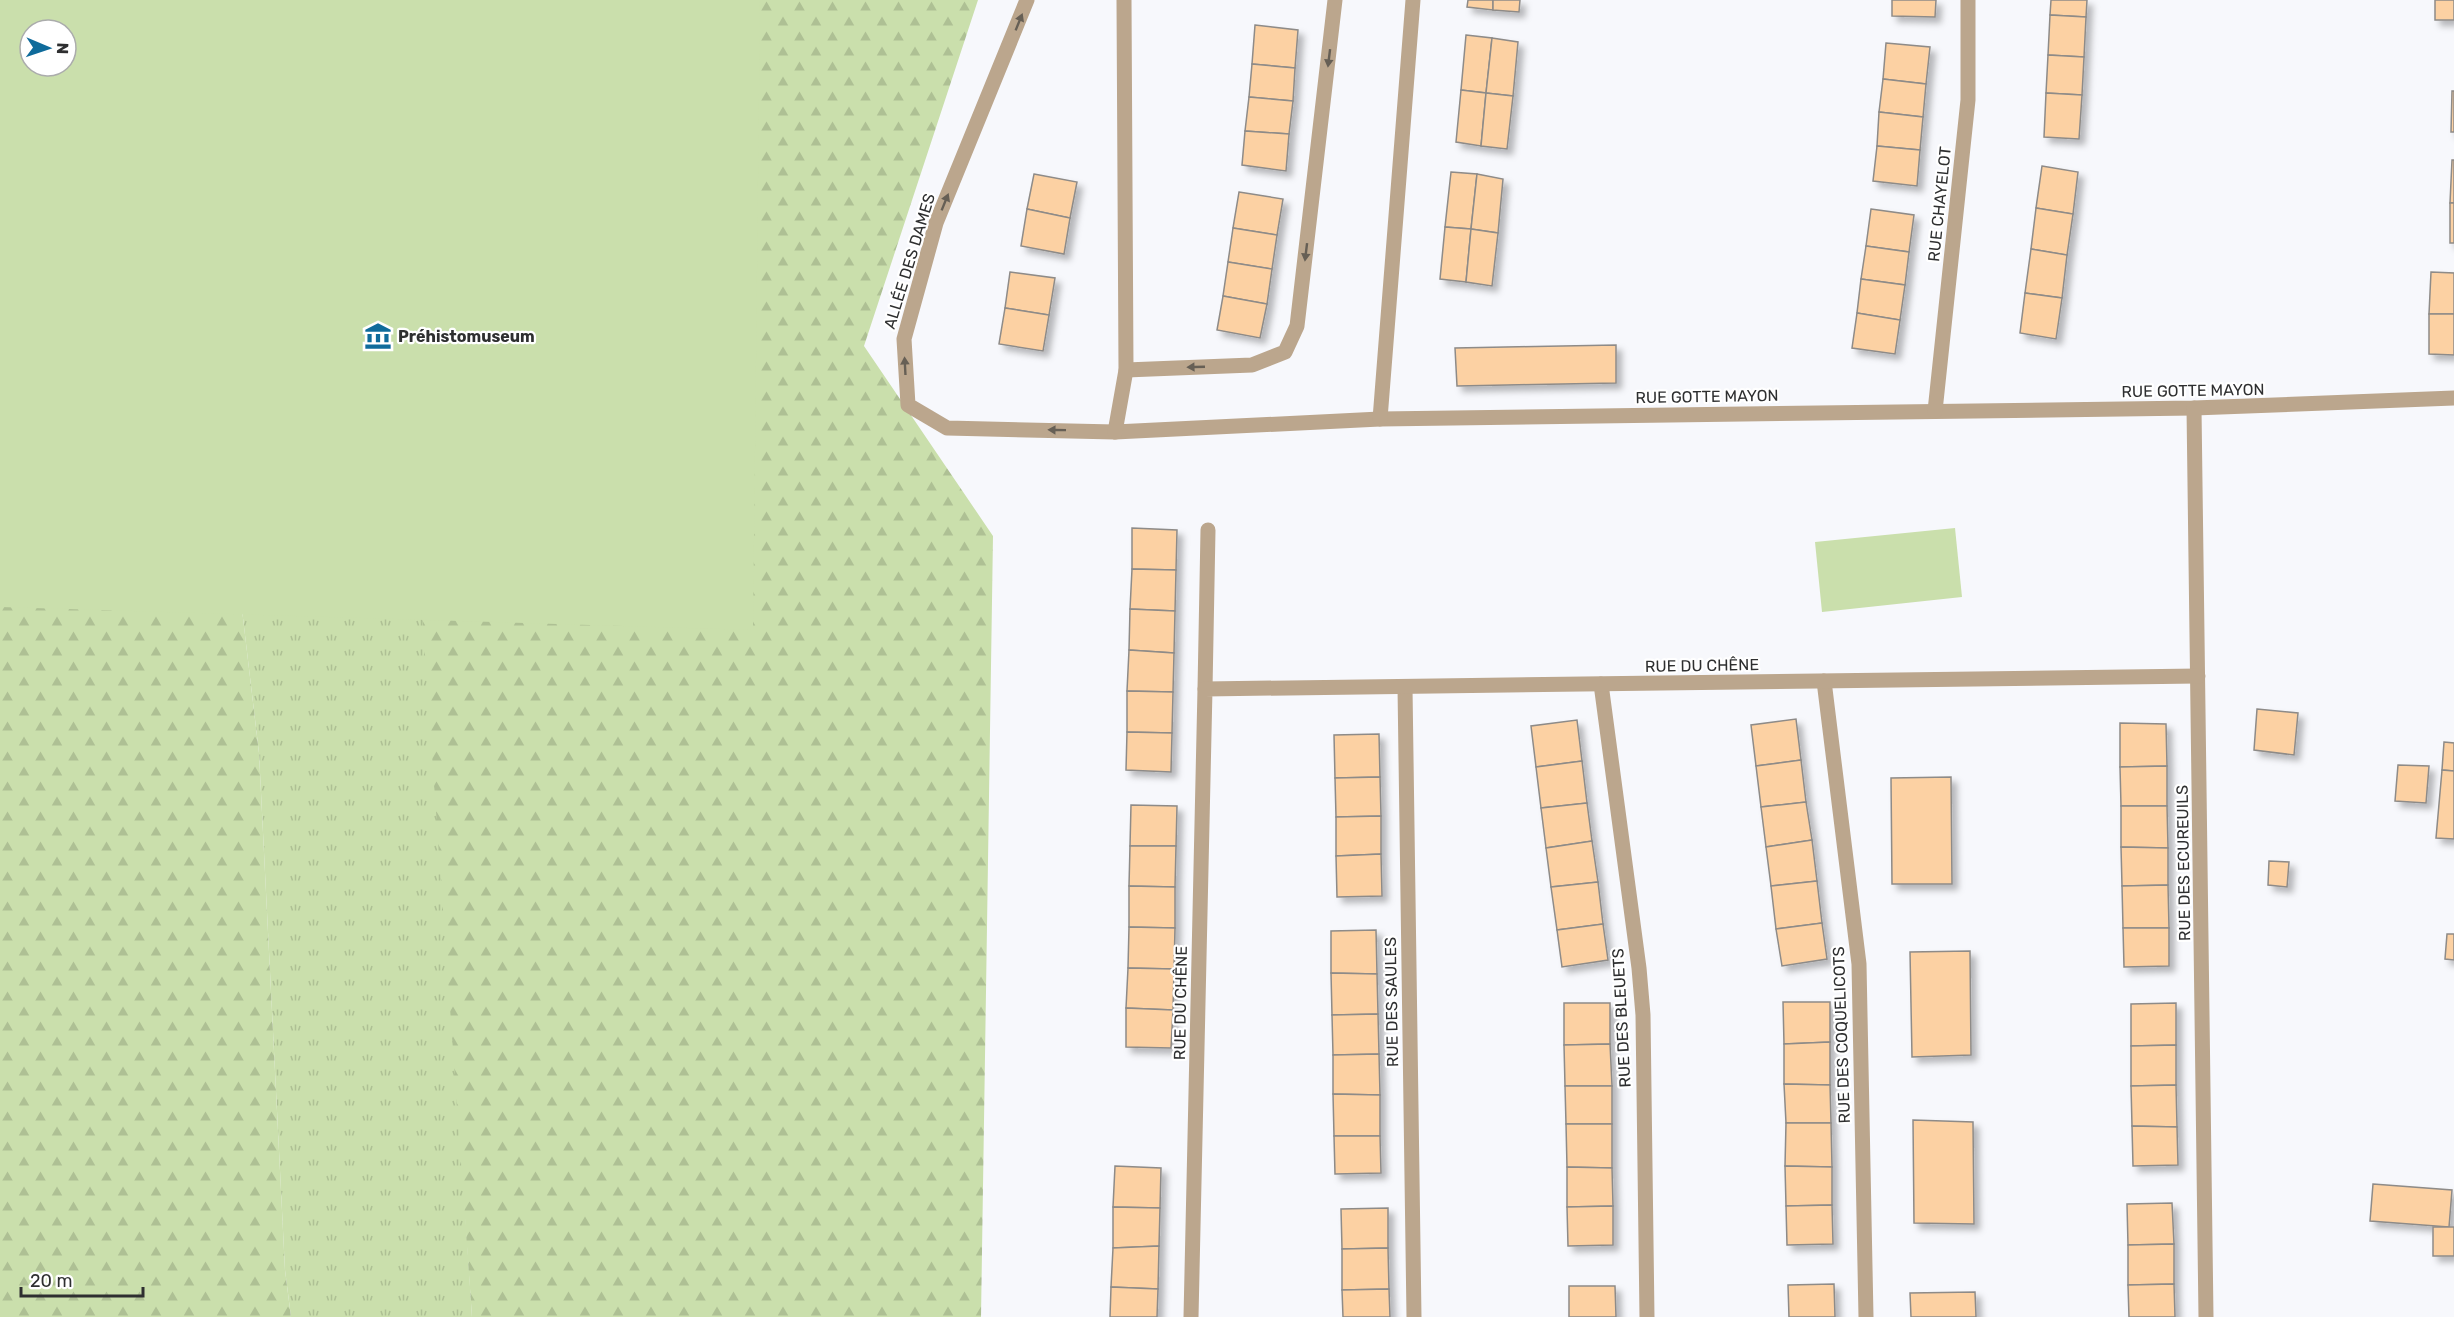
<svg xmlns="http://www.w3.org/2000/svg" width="2454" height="1317" viewBox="0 0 2454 1317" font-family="Rubik,sans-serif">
	<defs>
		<pattern id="grass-tufts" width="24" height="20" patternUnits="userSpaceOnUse" patternTransform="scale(1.5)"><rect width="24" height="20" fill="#cadfac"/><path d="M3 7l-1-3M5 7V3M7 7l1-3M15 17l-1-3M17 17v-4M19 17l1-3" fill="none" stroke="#aec094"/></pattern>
		<pattern id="forest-firs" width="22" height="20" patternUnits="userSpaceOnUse" patternTransform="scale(1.5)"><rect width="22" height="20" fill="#cadfac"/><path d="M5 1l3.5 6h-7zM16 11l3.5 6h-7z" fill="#aec094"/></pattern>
		<filter id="shadow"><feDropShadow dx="5.5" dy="5.5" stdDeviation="3" flood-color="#0004"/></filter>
	</defs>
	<rect width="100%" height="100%" fill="#f7f8fc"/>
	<path fill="url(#grass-tufts)" d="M386,0L472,1317H291L285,1270L259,753L217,399Z"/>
	<g fill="url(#forest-firs)" fill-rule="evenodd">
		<path d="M0,0H163L217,398L259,753L285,1270L291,1317H0ZM30,30H66V66H30Z"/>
		<path d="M724,0H978L864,346L993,536L981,1317H472L397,263Z"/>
	</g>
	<g fill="#cadfac" fill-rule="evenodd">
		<path d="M0,0H760L753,630L0,607ZM30,30H66V66H30Z"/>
		<path d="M1955,528L1962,597L1822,612L1815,542Z"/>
	</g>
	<g fill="#fcd1a3" stroke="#8e8b88" stroke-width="1.5" filter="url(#shadow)">
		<path d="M1468,0H1493V10L1467,7Z"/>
		<path d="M1493,0H1520L1519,12L1493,10Z"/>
		<path d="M1892,0H1936L1935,17L1892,16Z"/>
		<path d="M2051,0H2087L2086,17L2050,15Z"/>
		<rect x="2435" y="0" width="19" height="20"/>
		<path d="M2050,15L2086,17L2084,57L2048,55Z"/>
		<path d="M1255,25L1298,30L1295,68L1252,64Z"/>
		<path d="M1466,35L1492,38L1486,93L1461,90Z"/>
		<path d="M1492,38L1518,42L1513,96L1486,93Z"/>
		<path d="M1886,43L1930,47L1926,84L1883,79Z"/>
		<path d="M2048,55L2084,57L2082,95L2046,93Z"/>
		<path d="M1252,64L1295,68L1293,101L1249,97Z"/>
		<path d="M1883,79L1926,84L1923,117L1879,112Z"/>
		<path d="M1461,90L1486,93L1481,146L1456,142Z"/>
		<path d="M2452,91H2454V132H2451Z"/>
		<path d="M1486,93L1513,96L1507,149L1481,146Z"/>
		<path d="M2046,93L2082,95L2079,139L2044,137Z"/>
		<path d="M1249,97L1293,101L1289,134L1245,131Z"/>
		<path d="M1879,112L1923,117L1920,150L1877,146Z"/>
		<path d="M1245,131L1289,134L1286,171L1242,165Z"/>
		<path d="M1877,146L1920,150L1917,186L1873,181Z"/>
		<path d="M2452,160H2454V203H2450Z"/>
		<path d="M2042,166L2078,172L2073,214L2036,208Z"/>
		<path d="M1451,172L1477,174L1471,229L1445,227Z"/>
		<path d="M1034,174L1077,182L1070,218L1027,209Z"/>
		<path d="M1477,174L1503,179L1498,233L1471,229Z"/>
		<path d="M1239,192L1283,199L1277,235L1233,228Z"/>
		<rect x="2450" y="203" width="4" height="40"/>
		<path d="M2036,208L2073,214L2067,255L2031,249Z"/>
		<path d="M1027,209L1070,218L1064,254L1021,246Z"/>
		<path d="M1871,209L1914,215L1909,252L1866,246Z"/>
		<path d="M1445,227L1471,229L1466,282L1440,279Z"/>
		<path d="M1233,228L1277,235L1272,269L1228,262Z"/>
		<path d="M1471,229L1498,233L1492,286L1466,282Z"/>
		<path d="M1866,246L1909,252L1905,285L1861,279Z"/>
		<path d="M2031,249L2067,255L2062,298L2025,293Z"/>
		<path d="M1228,262L1272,269L1267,304L1223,296Z"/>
		<path d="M1010,272L1055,278L1049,315L1005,308Z"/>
		<path d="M2431,272L2454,273V314H2429Z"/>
		<path d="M1861,279L1905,285L1900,320L1857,313Z"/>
		<path d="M2025,293L2062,298L2056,339L2020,333Z"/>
		<path d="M1223,296L1267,304L1260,338L1217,330Z"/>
		<path d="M1005,308L1049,315L1043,351L999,344Z"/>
		<path d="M1857,313L1900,320L1895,354L1852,348Z"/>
		<path d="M2429,314H2454V355L2429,354Z"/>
		<path d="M1616,345V383L1457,386L1455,348Z"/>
		<path d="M1132,528L1177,530L1176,570L1132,569Z"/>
		<path d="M1132,569L1176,570L1175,611L1130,609Z"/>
		<path d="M1130,609L1175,611L1174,653L1129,650Z"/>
		<path d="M1129,650L1174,653L1173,692L1127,691Z"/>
		<path d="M1127,691L1173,692L1172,733L1127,732Z"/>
		<path d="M2257,709L2298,713L2294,755L2254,750Z"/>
		<path d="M1796,719L1801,760L1756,766L1751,725Z"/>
		<path d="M1577,720L1582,761L1536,767L1531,726Z"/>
		<path d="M2120,723L2166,724L2167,766L2120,767Z"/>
		<path d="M1127,732L1172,733L1171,772L1126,770Z"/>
		<path d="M1379,734L1380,777L1335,778L1334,735Z"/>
		<path d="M2444,742L2454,743V771L2442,770Z"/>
		<path d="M1801,760L1806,802L1761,807L1756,766Z"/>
		<path d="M1582,761L1587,803L1541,808L1536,767Z"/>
		<path d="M2398,765L2429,766L2426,803L2395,801Z"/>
		<path d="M2167,766V806H2121L2120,767Z"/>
		<path d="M2442,770L2454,771V839L2436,838Z"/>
		<path d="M1380,777L1381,816L1336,817L1335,778Z"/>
		<path d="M1951,777L1952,884H1892L1891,778Z"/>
		<path d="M1806,802L1812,840L1766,847L1761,807Z"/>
		<path d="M1587,803L1592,841L1546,848L1541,808Z"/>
		<path d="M1131,805L1177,806L1176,846H1130Z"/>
		<path d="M2121,806H2167L2168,848L2121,847Z"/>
		<path d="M1381,816V854L1336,856V817Z"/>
		<path d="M1812,840L1817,881L1771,886L1766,847Z"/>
		<path d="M1592,841L1598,882L1551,887L1546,848Z"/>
		<path d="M1130,846H1176L1175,887L1129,886Z"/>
		<path d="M2121,847L2168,848V885L2122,886Z"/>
		<path d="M1381,854L1382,896L1337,897L1336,856Z"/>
		<path d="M2269,861L2289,862L2287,887L2268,885Z"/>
		<path d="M1817,881L1822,923L1776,929L1771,886Z"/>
		<path d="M1598,882L1603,924L1557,930L1551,887Z"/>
		<path d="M2168,885L2169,928H2123L2122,886Z"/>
		<path d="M1129,886L1175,887V928L1129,927Z"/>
		<path d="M1822,923L1827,959L1782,966L1776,929Z"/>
		<path d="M1603,924L1608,960L1562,967L1557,930Z"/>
		<path d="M1129,927L1175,928L1174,969L1128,968Z"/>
		<path d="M2123,928H2169V966L2124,967Z"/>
		<path d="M1376,930L1377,974L1331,973V931Z"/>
		<path d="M2447,934H2454V960L2445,959Z"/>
		<path d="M1970,951L1971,1055L1912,1057L1910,952Z"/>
		<path d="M1128,968L1174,969L1173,1010L1126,1008Z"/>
		<path d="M1331,973L1377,974L1378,1014L1332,1015Z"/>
		<path d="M1783,1002H1830V1042L1784,1044Z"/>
		<path d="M1564,1003H1610V1044L1564,1045Z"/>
		<path d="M2176,1003V1045L2131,1046V1004Z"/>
		<path d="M1126,1008L1173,1010L1171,1048L1126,1047Z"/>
		<path d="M1378,1014L1379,1054L1333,1055L1332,1015Z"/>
		<path d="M1830,1042V1085L1784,1084V1044Z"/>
		<path d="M1610,1044L1612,1086H1565L1564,1045Z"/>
		<path d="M2176,1045V1085L2131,1086V1046Z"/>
		<path d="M1379,1054L1380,1095L1333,1094V1055Z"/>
		<path d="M1784,1084L1830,1085L1831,1123H1786Z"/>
		<path d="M2176,1085L2177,1127L2132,1126L2131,1086Z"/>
		<path d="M1565,1086H1612V1124H1566Z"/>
		<path d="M1333,1094L1380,1095V1136H1334Z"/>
		<path d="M1913,1120L1973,1122L1974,1224L1914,1223Z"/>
		<path d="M1786,1123H1831L1832,1167L1785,1166Z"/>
		<path d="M1566,1124H1612V1168L1567,1167Z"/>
		<path d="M2132,1126L2177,1127L2178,1165L2133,1166Z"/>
		<path d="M1334,1136H1380L1381,1173L1335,1174Z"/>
		<path d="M1115,1166L1161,1168L1160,1208L1113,1207Z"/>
		<path d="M1785,1166L1832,1167V1205L1786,1206Z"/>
		<path d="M1567,1167L1612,1168L1613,1206L1567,1207Z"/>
		<path d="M2373,1184L2452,1190L2449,1227L2370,1221Z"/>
		<path d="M2172,1203L2174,1244L2128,1245L2127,1204Z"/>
		<path d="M1832,1205L1833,1244L1787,1245L1786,1206Z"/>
		<path d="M1613,1206V1245L1568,1246L1567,1207Z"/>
		<path d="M1113,1207L1160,1208L1159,1246L1113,1248Z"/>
		<path d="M1388,1208V1248L1342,1249L1341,1209Z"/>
		<rect x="2433" y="1227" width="21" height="29"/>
		<path d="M2174,1244V1284L2128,1285V1245Z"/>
		<path d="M1159,1246L1158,1289L1111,1287L1113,1248Z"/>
		<path d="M1388,1248L1389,1289L1342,1290V1249Z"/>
		<path d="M1834,1284L1835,1317H1789L1788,1285Z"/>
		<path d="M2174,1284L2175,1317H2129L2128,1285Z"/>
		<path d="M1569,1286H1615L1616,1317H1569Z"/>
		<path d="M1111,1287L1158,1289L1157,1317H1110Z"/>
		<path d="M1389,1289L1390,1317H1343L1342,1290Z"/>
		<path d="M1975,1292L1976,1317H1911L1910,1293Z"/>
	</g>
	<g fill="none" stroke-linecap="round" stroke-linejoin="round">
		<g stroke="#bba68d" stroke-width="15">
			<path d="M1027,0L936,223L904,339L908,405L947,428L1115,432L1380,419L2194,408L2454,398"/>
			<path d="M1126,370L1252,365L1285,352L1297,326L1335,0"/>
			<path d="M2194,408L2206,1317"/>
			<path d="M1935,411L1968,100V0"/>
			<path d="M1380,419L1413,0"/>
			<path d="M1115,432L1126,370L1124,0"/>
			<path d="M1824,681L1859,964L1866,1317"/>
			<path d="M1601,684L1639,968L1643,1015L1647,1317"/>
			<path d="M1405,687L1414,1317"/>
			<path d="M1205,689L1208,530"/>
			<path d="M1191,1317L1205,689L2198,676"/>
		</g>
	</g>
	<defs><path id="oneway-solid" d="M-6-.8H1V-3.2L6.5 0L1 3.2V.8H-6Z" transform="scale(1.5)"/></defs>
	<g fill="#665f55">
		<use href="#oneway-solid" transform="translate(1019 22) rotate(-68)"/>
		<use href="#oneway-solid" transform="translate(1329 58) rotate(97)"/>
		<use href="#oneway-solid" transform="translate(945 202) rotate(-68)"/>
		<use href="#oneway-solid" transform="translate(1306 252) rotate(97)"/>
		<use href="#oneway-solid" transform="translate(905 366) rotate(-93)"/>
		<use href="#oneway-solid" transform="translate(1196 367) rotate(178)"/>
		<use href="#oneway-solid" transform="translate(1057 430) rotate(-179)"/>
	</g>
	<defs>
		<symbol id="museum-bare" viewBox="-9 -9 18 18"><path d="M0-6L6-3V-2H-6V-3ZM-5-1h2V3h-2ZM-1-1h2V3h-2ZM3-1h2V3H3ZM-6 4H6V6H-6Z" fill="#0f6b9b" stroke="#fff" stroke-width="2.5" paint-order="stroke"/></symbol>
	</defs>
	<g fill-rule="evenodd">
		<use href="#museum-bare" x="359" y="317" width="38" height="38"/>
	</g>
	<g text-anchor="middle" stroke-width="4.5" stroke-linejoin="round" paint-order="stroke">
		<g font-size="16" fill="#2e2f30" stroke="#fff">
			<text transform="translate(1939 204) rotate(-84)" y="6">RUE CHAYELOT</text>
			<text transform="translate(909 261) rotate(-73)" y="6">ALLÉE DES DAMES</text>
			<text transform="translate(2193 390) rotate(-1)" y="6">RUE GOTTE MAYON</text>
			<text transform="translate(1707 396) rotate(-1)" y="6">RUE GOTTE MAYON</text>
			<text transform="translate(1702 665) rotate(-1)" y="6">RUE DU CHÊNE</text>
			<text transform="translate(2183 863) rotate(-91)" y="6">RUE DES ECUREUILS</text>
			<text transform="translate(1391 1002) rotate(-91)" y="6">RUE DES SAULES</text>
			<text transform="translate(1180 1003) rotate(-89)" y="6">RUE DU CHÊNE</text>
			<text transform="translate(1621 1018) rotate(-93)" y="6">RUE DES BLEUETS</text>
			<text transform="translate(1841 1035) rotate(-92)" y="6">RUE DES COQUELICOTS</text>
		</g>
		<g font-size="16" font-weight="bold" fill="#2e2f30" stroke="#fff" text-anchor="start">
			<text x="398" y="342">Préhistomuseum</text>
		</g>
	</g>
	<g transform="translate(48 48) rotate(92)"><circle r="28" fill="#ffffff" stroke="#abacac" stroke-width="1.5"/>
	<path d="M0-4.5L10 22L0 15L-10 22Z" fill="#0f6b9b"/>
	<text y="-9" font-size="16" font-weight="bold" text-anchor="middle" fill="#2e2f30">N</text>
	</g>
	<path d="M21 1287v9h122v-9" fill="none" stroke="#2e2f30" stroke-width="3"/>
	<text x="30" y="1287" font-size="18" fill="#2e2f30" stroke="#ffffff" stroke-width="4.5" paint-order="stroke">20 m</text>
</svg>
